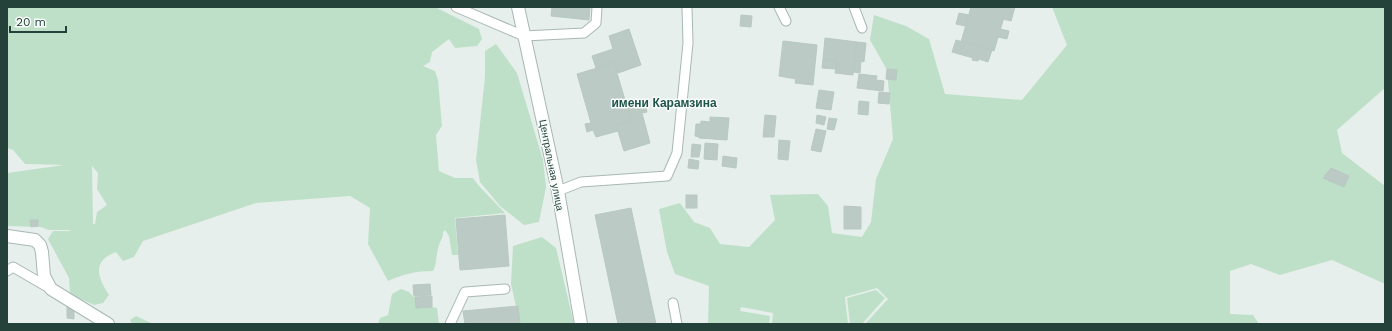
<svg xmlns="http://www.w3.org/2000/svg" width="1392" height="331" viewBox="0 0 1392 331" font-family="'Work Sans',sans-serif">
	<rect width="100%" height="100%" fill="#e6efeb"/>
	<g fill="#bfe0c8" fill-rule="evenodd">
		<path d="M7,7H435L479,29L482,39L477,46L455,48L449,39L432,52L430,62L423,66L435,71L438,80L442,126L436,135L439,171L455,178H473L479,186L505,213L455,218L458,255H452L449,236L445,230L443,232C443,239 441,239 439,245C436,254 437,264 433,271C415,271 404,274 388,281L368,244L370,208L350,196L256,203L143,241L134,257L123,261L116,252C91,261 98,278 109,295L103,303L94,305L70,294L69,278L48,239L53,231H69L71,230H49L41,227L7,226V173L64,165L25,164L13,150L7,148ZM92,166L98,173L97,189L107,205L97,212L95,224H93Z"/>
		<path d="M1052,7H1385V88L1337,130L1342,153L1385,186V284L1332,260L1280,275L1251,264L1230,271V314L1253,315L1259,324H865L888,299L877,288L845,297L848,324H772L773,313L741,307L740,311L770,316L769,324H708L709,286L675,274L667,252L659,209L680,203L694,222L710,228L720,244L749,247L775,220L770,195L818,194L828,206L832,233L862,237L871,222L876,179L893,139L887,70L870,40L874,15L906,26L929,39L945,94L1022,100L1067,45Z"/>
		<path d="M496,44L517,73L543,160L546,187L539,222L524,225L500,206L480,182L476,160L485,77V51Z"/>
		<path d="M542,237L556,248L574,324H520L511,284L513,246Z"/>
		<path d="M401,289L409,292L422,305L437,308L439,324H378L380,318L388,315L392,294Z"/>
		<path d="M876,290L885,298L862,324H850L847,298Z"/>
		<path d="M136,316L153,324H132L130,320Z"/>
	</g>
	<g fill="#bbcac4" stroke="#b8c9c2">
		<path d="M552,7H590L589,20L551,16Z"/>
		<path d="M971,7H1007L994,51L961,42Z"/>
		<path d="M1007,7H1015L1011,21L1003,19Z"/>
		<path d="M959,13L969,15L965,26L956,24Z"/>
		<path d="M741,15L752,16L751,27L740,26Z"/>
		<path d="M629,29L641,65L618,73L614,63L596,68L592,56L613,49L609,36Z"/>
		<path d="M1000,29L1009,31L1007,39L998,37Z"/>
		<path d="M825,38L857,42L853,75L835,73L837,61L823,59Z"/>
		<path d="M956,40L992,50L988,62L979,59L978,61L972,60L973,58L952,52Z"/>
		<path d="M783,41L817,45L813,85L795,83L796,79L779,76Z"/>
		<path d="M857,42L866,43L864,62L861,61L860,73L854,72Z"/>
		<path d="M823,59L837,61L836,69L822,68Z"/>
		<path d="M614,63L631,120L616,125L618,131L596,137L593,130L587,132L585,124L591,123L577,74Z"/>
		<path d="M887,69L897,70L896,80L886,79Z"/>
		<path d="M859,74L877,76L876,80L884,81L883,91L857,88Z"/>
		<path d="M819,90L834,92L831,110L816,108Z"/>
		<path d="M879,92L890,93L889,104L878,103Z"/>
		<path d="M644,100L647,112L642,113L650,143L624,151L616,125L631,120L627,104Z"/>
		<path d="M859,101L869,102L868,115L858,114Z"/>
		<path d="M765,115L776,116L774,137H763Z"/>
		<path d="M817,115L826,117L824,125L816,123Z"/>
		<path d="M710,117L729,118L727,140L699,138L701,121L710,122Z"/>
		<path d="M829,118L837,119L834,130L827,129Z"/>
		<path d="M696,124H700L699,137L695,136Z"/>
		<path d="M816,129L826,131L821,152L811,150Z"/>
		<path d="M779,140L790,141L788,160L778,159Z"/>
		<path d="M705,143L718,144L717,160L704,159Z"/>
		<path d="M692,144L701,145L699,157H691Z"/>
		<path d="M723,156L737,158L736,168L722,166Z"/>
		<path d="M689,159L699,161L698,169L688,168Z"/>
		<path d="M1331,168L1349,176L1344,187L1323,178Z"/>
		<rect x="686" y="195" width="11" height="13"/>
		<path d="M844,206L861,207V229H844Z"/>
		<path d="M631,208L648,287L656,324H618L595,215Z"/>
		<path d="M505,215L509,266L460,270L456,219Z"/>
		<path d="M30,220H38V226L31,227Z"/>
		<path d="M430,284L431,295L414,296L413,285Z"/>
		<path d="M432,296V307L416,308L415,297Z"/>
		<path d="M67,305L74,309V319L67,318Z"/>
		<path d="M518,306L520,324H465L463,311Z"/>
	</g>
	<g fill="none" stroke-linecap="round" stroke-linejoin="round">
		<defs>
			<g id="lane">
				<path d="M456,7L524,36L584,33L596,23L597,7"/>
				<path d="M779,7L786,21"/>
				<path d="M854,7L862,28"/>
				<path d="M558,191L581,182L667,176L677,153L688,43L687,7"/>
				<path d="M7,271L13,267L51,289"/>
				<path d="M673,303L677,324"/>
				<path d="M450,324L465,292L505,289"/>
			</g>
			<g id="street">
				<path d="M518,7L558,191L581,324"/>
				<path d="M7,236L35,240L40,245L42,252L44,276L51,289L108,324"/>
			</g>
		</defs>
		<use href="#lane" stroke="#a8b8b2" stroke-width="11"/>
		<use href="#street" stroke="#a8b8b2" stroke-width="14"/>
		<use href="#lane" stroke="#fff" stroke-width="9"/>
		<use href="#street" stroke="#fff" stroke-width="12"/>
	</g>
	<g text-anchor="middle" stroke-width="3" stroke-linejoin="round" paint-order="stroke">
		<g font-size="10" fill="#24423a" stroke="#f7fbf9">
			<text transform="translate(552 165) rotate(79)" y="4">Центральная улица</text>
		</g>
		<g font-size="12" font-weight="bold" fill="#1f5548" stroke="#f7fbf9">
			<text x="664" y="107">имени Карамзина</text>
		</g>
	</g>
	<rect width="1392" height="331" fill="none" stroke="#24423a" stroke-width="16"/>
	<path d="M10 26v6h56v-6" fill="none" stroke="#24423a" stroke-width="2"/>
	<text x="16" y="26" font-size="12" fill="#24423a" stroke="#f7fbf9" stroke-width="3" paint-order="stroke">20 m</text>
</svg>
